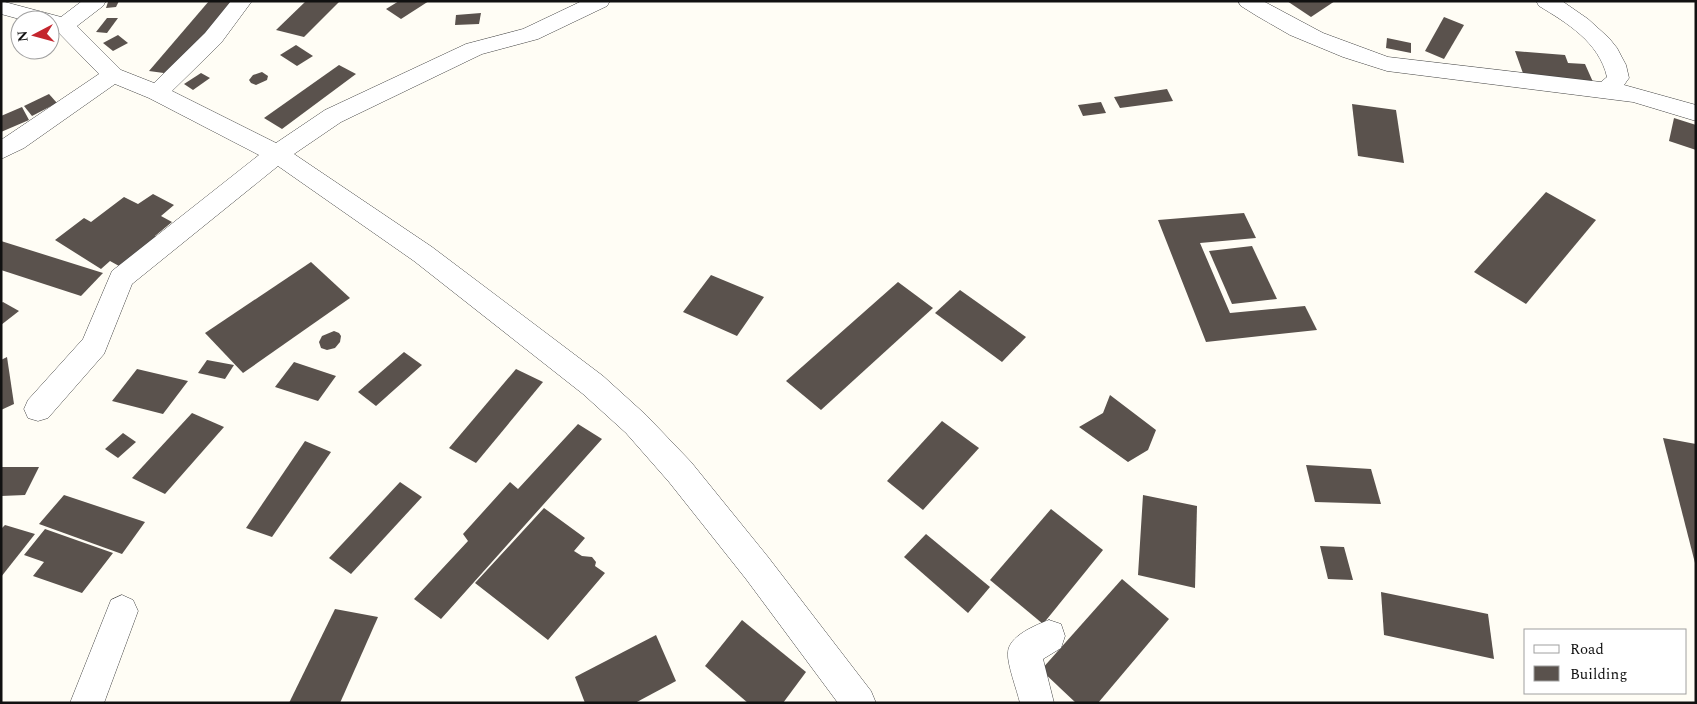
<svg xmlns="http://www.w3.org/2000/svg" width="1697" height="704" viewBox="0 0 1697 704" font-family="Spectral,serif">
	<rect width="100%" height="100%" fill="#fffdf5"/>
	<g fill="#5a524d">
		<path d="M119,1L116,7L106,8L108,2Z"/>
		<path d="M209,1H232L171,74L149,71Z"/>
		<path d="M306,1H340L304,37L276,30Z"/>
		<path d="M399,1H429L401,19L386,9Z"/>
		<path d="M1287,1H1335L1311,17Z"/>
		<path d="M481,13L479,24L455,25L456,15Z"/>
		<path d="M1444,17L1464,25L1444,59L1425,51Z"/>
		<path d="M107,18H118L107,33L96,32Z"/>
		<path d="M118,35L128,43L113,51L103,43Z"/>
		<path d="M1387,38L1411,43V53L1386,48Z"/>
		<path d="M296,45L313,56L297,66L280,55Z"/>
		<path d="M37,50H52L49,54L38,59L33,58V54Z"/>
		<path d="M1515,51L1565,55L1568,63L1585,64L1593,82L1524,76Z"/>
		<path d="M339,65L356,74L282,129L264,118Z"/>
		<path d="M262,72L268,76L267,80L256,85L251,83L249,80L253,75Z"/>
		<path d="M201,73L210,78L193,90L184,84Z"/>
		<path d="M1167,89L1173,101L1120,108L1114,97Z"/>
		<path d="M49,94L57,103L32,116L24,106Z"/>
		<path d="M1101,102L1106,113L1083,116L1078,105Z"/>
		<path d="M1352,104L1396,110L1404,163L1358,156Z"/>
		<path d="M22,107L29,120L1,132V116Z"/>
		<path d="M1674,118L1696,125V150L1669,141Z"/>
		<path d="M1546,192L1596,220L1526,304L1474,272Z"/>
		<path d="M153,194L174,205L161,216L172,222L155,236L159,238L119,266L110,261L101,269L55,240L84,218L91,222L124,197L138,204Z"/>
		<path d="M1244,213L1256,238L1200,243L1230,313L1305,306L1317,330L1206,342L1158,220Z"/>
		<path d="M1,241L103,273L81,296L1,270Z"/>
		<path d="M1252,246L1277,299L1232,304L1209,251Z"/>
		<path d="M311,262L350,298L243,373L205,333Z"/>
		<path d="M711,275L764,297L737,336L683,312Z"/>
		<path d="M898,282L933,308L821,410L786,381Z"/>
		<path d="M960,290L1026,337L1002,362L935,313Z"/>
		<path d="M3,302L19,311L1,325V303Z"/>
		<path d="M334,331L339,333L341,336L340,342L335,348L327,350L321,348L319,342L322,336Z"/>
		<path d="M404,352L422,365L376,406L358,392Z"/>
		<path d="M7,357L14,404L1,410V360Z"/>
		<path d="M207,360L234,365L225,379L198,373Z"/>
		<path d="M294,362L336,376L318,401L275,387Z"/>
		<path d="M137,369L188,381L163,414L112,401Z"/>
		<path d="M516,369L543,382L476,463L449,448Z"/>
		<path d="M1110,395L1156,430L1148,450L1128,462L1079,427L1103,413Z"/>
		<path d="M192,413L224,427L165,494L132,478Z"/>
		<path d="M942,421L979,448L923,510L887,481Z"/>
		<path d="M578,424L602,439L441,619L414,599L468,541L463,534L510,482L518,489Z"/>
		<path d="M123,433L136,442L118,458L105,449Z"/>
		<path d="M1663,438L1696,444V563H1695Z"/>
		<path d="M305,441L331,452L272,537L246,528Z"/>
		<path d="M1306,465L1371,469L1381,504L1315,502Z"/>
		<path d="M1,467H39L25,495L1,496Z"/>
		<path d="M400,482L422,497L351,574L329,558Z"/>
		<path d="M64,495L145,522L122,554L39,524Z"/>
		<path d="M1143,495L1197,506L1195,588L1138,575Z"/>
		<path d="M544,508L585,538L574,551L582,556L592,557L596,562L595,566L605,573L548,640L475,583Z"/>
		<path d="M1051,509L1103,550L1043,624L990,580Z"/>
		<path d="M5,525L35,534L1,577V529Z"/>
		<path d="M45,529L113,553L82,593L33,576L44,562L24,555Z"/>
		<path d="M926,534L990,587L968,613L904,557Z"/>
		<path d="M1320,546L1344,547L1353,580L1328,579Z"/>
		<path d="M1122,579L1169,619L1098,703H1076L1041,670Z"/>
		<path d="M1381,592L1488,614L1494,659L1384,635Z"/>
		<path d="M335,609L378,617L340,703H289Z"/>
		<path d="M742,620L806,672L783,703H748L705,666Z"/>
		<path d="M656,635L676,681L635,703H585L575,677Z"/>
	</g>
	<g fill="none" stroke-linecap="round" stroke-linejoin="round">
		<defs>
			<g id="minor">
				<path d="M1,1L61,17L82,1H106L103,6L77,26L121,70L154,83L205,33L231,1H252L221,43L172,91L276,143L325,110L466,44L523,29L582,1H610L607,6L538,39L482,54L341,122L294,154L432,247L603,376L646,415L691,462L768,557L871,691L876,703H838L746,579L669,482L626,433L583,394L414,261L278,166L132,284L104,354L48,418L38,421L28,418L24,409L28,400L83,339L112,271L259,155L149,98L115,84L24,148L1,159V140L99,74L56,30L50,28V20H23L1,14Z"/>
				<path d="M1238,1H1263L1323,33L1388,57L1601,82L1607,77C1599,42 1567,23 1539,6L1536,1H1562L1588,19L1609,38L1617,48L1626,65L1629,78L1624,85L1696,105V121L1633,102L1387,71L1343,57L1290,35L1257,16L1241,6Z"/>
				<path d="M122,595L133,600L138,611L104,703H70L111,600Z"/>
				<path d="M1049,620L1061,624L1065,636L1061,648L1043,659L1054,703H1020C1017,690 1007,664 1008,653C1008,636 1036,625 1049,620Z"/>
			</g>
		</defs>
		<use href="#minor" stroke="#444" stroke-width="1"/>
		<use href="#minor" fill="#fff" fill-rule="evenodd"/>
	</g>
	<rect width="1697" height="704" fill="none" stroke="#111111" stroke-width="5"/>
	<rect x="1524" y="629" width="162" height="65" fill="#ffffff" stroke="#a0a0a0"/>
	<rect x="1534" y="645" width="25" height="8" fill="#ffffff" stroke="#a0a0a0"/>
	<text x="1570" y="654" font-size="15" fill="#111111">Road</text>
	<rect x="1534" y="666" width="25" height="15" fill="#5a524d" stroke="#a0a0a0"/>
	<text x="1570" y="679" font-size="15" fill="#111111">Building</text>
	<g transform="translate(35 35) rotate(264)"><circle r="24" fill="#ffffff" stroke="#a0a0a0"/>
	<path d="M0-4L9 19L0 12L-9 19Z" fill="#c4262e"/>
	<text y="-8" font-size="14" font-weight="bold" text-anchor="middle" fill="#111111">N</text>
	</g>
</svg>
